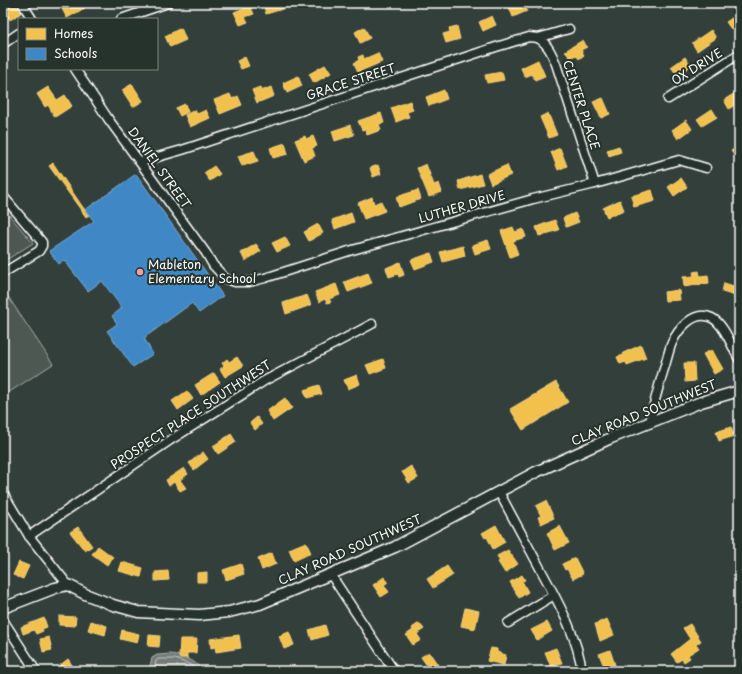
<svg xmlns="http://www.w3.org/2000/svg" width="742" height="674" viewBox="0 0 742 674" font-family="'Playpen Sans',sans-serif">
	<rect width="100%" height="100%" fill="#333f3a"/>
	<filter id="ink" filterUnits="userSpaceOnUse"><feTurbulence type="fractalNoise" baseFrequency=".025" numOctaves="2"/><feDisplacementMap in="SourceGraphic" scale="8" xChannelSelector="R" yChannelSelector="G"/><feConvolveMatrix kernelMatrix="1 2 1 2 8 2 1 2 1" color-interpolation-filters="sRGB"/></filter>
	<g filter="url(#ink)">
		<g fill="#4d5853" stroke="#a6aca9">
			<path d="M3,208L33,243L3,262Z"/>
			<path d="M3,289L53,364L3,396Z"/>
		</g>
		<path fill="#737b78" stroke="#abb0ae" d="M157,655C163,655 170,653 176,655C185,656 199,663 202,671H151L149,669L152,658Z"/>
		<g fill="#f2c14e" stroke="#f6d483">
			<path d="M72,3H82L85,8L67,18L62,9Z"/>
			<path d="M263,3H281L283,9L266,14Z"/>
			<path d="M304,3H316L305,6Z"/>
			<path d="M514,3H524L527,11L513,17L509,7L515,5Z"/>
			<path d="M535,3H556L538,9Z"/>
			<path d="M15,4L21,13L10,20L4,11Z"/>
			<path d="M250,6L254,14L245,17L248,22L240,25L234,12Z"/>
			<path d="M739,13V23L731,29L726,22Z"/>
			<path d="M492,16L496,25L483,31L479,22Z"/>
			<path d="M457,26L460,39L446,43L443,34L450,32L449,28Z"/>
			<path d="M364,27L370,38L360,43L355,32Z"/>
			<path d="M181,28L186,40L170,47L165,36Z"/>
			<path d="M711,30L716,38L697,51L692,43Z"/>
			<path d="M583,40L587,47L581,50L584,55L579,59L576,55L570,58L565,51Z"/>
			<path d="M378,53L382,62L358,72L354,63L359,60L358,57L363,55L364,59Z"/>
			<path d="M245,57L249,66L241,69L237,61Z"/>
			<path d="M685,57L691,66L677,75L671,67Z"/>
			<path d="M538,60L545,76L535,80L532,74L525,77L521,68Z"/>
			<path d="M325,65L331,73L314,83L309,74Z"/>
			<path d="M502,72L504,80L487,83L485,75Z"/>
			<path d="M298,76L302,86L287,93L283,83Z"/>
			<path d="M132,84L143,101L133,107L122,90Z"/>
			<path d="M48,87L57,100L65,95L72,106L55,117L48,105L45,107L37,94Z"/>
			<path d="M260,87L261,91L271,87L274,96L257,103L252,90Z"/>
			<path d="M444,90L447,99L429,106L426,97Z"/>
			<path d="M735,93L739,100V102L729,109L724,100Z"/>
			<path d="M230,94L232,99L238,96L242,105L220,114L214,100Z"/>
			<path d="M603,98L610,114L601,118L593,102Z"/>
			<path d="M410,101L413,110L407,112L409,117L396,122L391,108Z"/>
			<path d="M185,104L188,112L180,116L176,108Z"/>
			<path d="M712,109L717,117L702,126L697,119Z"/>
			<path d="M195,110L197,114L206,110L210,118L190,127L185,115Z"/>
			<path d="M381,113L384,123L379,124L381,130L367,135L365,129L362,130L358,121Z"/>
			<path d="M548,113L557,135L549,138L540,117Z"/>
			<path d="M686,120L692,129L678,139L672,130Z"/>
			<path d="M350,125L354,135L335,141L332,131Z"/>
			<path d="M305,136L306,139L313,136L317,146L312,148L315,156L304,161L295,140Z"/>
			<path d="M285,143L288,154L273,158L270,148Z"/>
			<path d="M619,146L621,152L609,156L607,150Z"/>
			<path d="M737,147L739,149V158L737,159L731,151Z"/>
			<path d="M560,148L567,166L558,170L551,152Z"/>
			<path d="M254,151L258,161L242,166L238,156Z"/>
			<path d="M53,163L82,206L89,215L86,217L49,166Z"/>
			<path d="M426,164L434,185L439,183L442,192L429,197L417,168Z"/>
			<path d="M378,165L381,174L373,177L370,168Z"/>
			<path d="M507,165L511,175L491,184L487,174Z"/>
			<path d="M214,166L220,174L210,181L204,173Z"/>
			<path d="M480,174L483,184L460,190L458,181Z"/>
			<path d="M681,178L687,187L674,196L668,187Z"/>
			<path d="M418,190L421,199L399,207L396,197Z"/>
			<path d="M652,190L655,201L634,207L631,196Z"/>
			<path d="M372,197L374,204L381,201L385,211L364,219L358,203Z"/>
			<path d="M620,200L624,210L607,217L603,208Z"/>
			<path d="M351,213L354,222L335,229L332,220Z"/>
			<path d="M575,213L579,222L566,227L563,218Z"/>
			<path d="M555,220L559,230L539,236L536,227Z"/>
			<path d="M318,224L323,233L309,241L304,232Z"/>
			<path d="M513,227L515,232L523,229L526,237L513,241L518,254L510,257L501,231Z"/>
			<path d="M285,237L290,246L277,252L272,243Z"/>
			<path d="M488,240L491,249L475,254L472,245Z"/>
			<path d="M256,244L261,251L245,261L241,253Z"/>
			<path d="M463,246L465,256L443,262L440,252Z"/>
			<path d="M431,253L434,262L415,269L411,260Z"/>
			<path d="M400,262L404,275L399,277L398,274L389,277L386,268Z"/>
			<path d="M699,271L700,276L708,275L709,283L684,287L683,277L694,276L693,272Z"/>
			<path d="M368,273L372,283L348,292L344,282Z"/>
			<path d="M737,277L739,278V297L722,292L724,283L734,286Z"/>
			<path d="M336,284L340,295L329,299L331,302L327,303L325,299L319,302L315,292Z"/>
			<path d="M679,290L680,300L665,301L664,292Z"/>
			<path d="M307,295L311,305L286,314L283,303Z"/>
			<path d="M641,345L646,358L627,365L626,362L620,364L617,357L624,355L623,353Z"/>
			<path d="M712,350L723,369L714,374L703,354Z"/>
			<path d="M237,357L243,366L225,377L220,369L224,366L222,363L227,359L229,362Z"/>
			<path d="M383,359L386,368L370,374L366,365Z"/>
			<path d="M684,363H694L695,381L685,382Z"/>
			<path d="M214,373L220,382L201,395L195,385Z"/>
			<path d="M357,375L360,384L348,389L344,380Z"/>
			<path d="M556,382L568,402L523,430L510,409Z"/>
			<path d="M319,385L322,394L307,398L304,390Z"/>
			<path d="M187,391L193,399L178,410L172,401Z"/>
			<path d="M285,398L292,408L273,421L267,411Z"/>
			<path d="M257,417L262,424L255,430L250,423Z"/>
			<path d="M731,427L734,436L719,441L716,432Z"/>
			<path d="M231,434L236,442L218,454L213,446Z"/>
			<path d="M203,452L208,459L194,470L189,463Z"/>
			<path d="M411,466L418,478L409,483L402,472Z"/>
			<path d="M184,468L188,474L180,480L186,488L180,491L174,482L169,486L166,480Z"/>
			<path d="M546,501L554,518L541,524L538,517L541,516L536,506Z"/>
			<path d="M496,525L505,542L493,549L487,537L485,538L482,533Z"/>
			<path d="M560,526L569,543L555,550L547,533Z"/>
			<path d="M78,527L92,546L85,551L70,532Z"/>
			<path d="M306,542L311,553L294,561L289,549Z"/>
			<path d="M98,546L113,557L107,565L92,554Z"/>
			<path d="M508,550L518,564L505,573L498,562L500,561L497,556Z"/>
			<path d="M272,553L276,564L262,570L258,559Z"/>
			<path d="M575,558L583,574L573,579L567,569L565,570L562,564Z"/>
			<path d="M19,562L29,566L23,579L13,575Z"/>
			<path d="M122,562L143,568L141,577L119,571Z"/>
			<path d="M241,564L244,574L226,580L223,570Z"/>
			<path d="M447,566L453,575L433,588L427,579Z"/>
			<path d="M168,571L169,580L155,581V572Z"/>
			<path d="M207,572V582H197V573Z"/>
			<path d="M522,575L525,580L522,581L528,592L519,598L510,582Z"/>
			<path d="M384,577L388,582L384,585L389,592L381,597L373,585Z"/>
			<path d="M465,608L479,611L475,629L461,626Z"/>
			<path d="M59,616L76,617L75,626L59,625Z"/>
			<path d="M44,618L47,627L42,629L43,631L36,634L34,630L23,634L21,627Z"/>
			<path d="M607,619L614,635L600,641L595,624Z"/>
			<path d="M91,621L107,626L105,635L88,630Z"/>
			<path d="M547,622L552,631L537,640L531,630Z"/>
			<path d="M419,623L424,629L417,634L421,640L413,645L406,635L413,630L412,628Z"/>
			<path d="M690,624L701,641L696,644L699,648L688,655L690,658L684,662L682,659L677,662L671,654L690,639L683,628Z"/>
			<path d="M325,625L328,635L312,640L309,630Z"/>
			<path d="M122,630L139,634L137,643L120,639Z"/>
			<path d="M289,632L294,645L284,649L279,636Z"/>
			<path d="M149,635L160,636L159,647L148,646Z"/>
			<path d="M239,635L241,648L216,652L215,647L211,648L210,639Z"/>
			<path d="M49,637L52,650L43,652L40,639Z"/>
			<path d="M180,639H197L196,653H187V658H179Z"/>
			<path d="M491,648L497,649V652L506,655L504,665L487,661Z"/>
			<path d="M556,648L562,663L551,667L545,652Z"/>
			<path d="M610,650L616,668L607,671L604,663L603,664L599,654Z"/>
			<path d="M429,652L438,665L430,670L421,657Z"/>
			<path d="M68,659L74,668L72,670L73,671H62L59,666Z"/>
			<path d="M374,667L377,671H368Z"/>
		</g>
		<path fill="#3f88c5" stroke="#79acd6" d="M136,174L223,296L199,313L192,303L144,338L153,354L133,367L107,331L117,324L112,316L122,308L102,281L88,291L64,260L59,264L49,251L94,221L85,210Z"/>
		<g fill="none" stroke-linecap="round" stroke-linejoin="round">
			<path stroke="#c7cac9" stroke-width="1" d="M154,671L156,661L158,659H175L189,664L198,671"/>
			<defs>
				<g id="minor">
					<path d="M22,3L32,19"/>
					<path d="M121,19L168,3"/>
					<path d="M538,38C548,44 552,54 556,64L595,184"/>
					<path d="M3,44L19,33"/>
					<path d="M75,69L109,120L206,253L213,265L226,279L235,282H249L265,278L349,251L533,199L595,184L679,160L706,168"/>
					<path d="M668,99L739,54"/>
					<path d="M140,162L182,150L496,47L529,37L538,38L569,29"/>
					<path d="M3,196L42,242V246L39,251L3,273"/>
					<path d="M650,423C653,405 658,389 663,372C666,363 668,354 671,345C677,330 694,309 712,318C724,324 732,347 739,359"/>
					<path d="M499,492C513,518 527,544 541,570C558,602 577,635 582,671"/>
					<path d="M3,493L29,536L68,585"/>
					<path d="M29,536L172,439L264,381L372,324"/>
					<path d="M331,575L394,671"/>
					<path d="M3,620L36,671"/>
					<path d="M508,623L554,595"/>
				</g>
				<path id="tertiary" d="M3,608L55,588L68,585L85,594L113,605L138,612L199,615L229,612L260,604L395,547L536,472L611,438L701,402L739,391"/>
			</defs>
			<use href="#minor" stroke="#fff" stroke-width="11"/>
			<use href="#tertiary" stroke="#fff" stroke-width="13"/>
			<use href="#minor" stroke="#26332d" stroke-width="8"/>
			<use href="#tertiary" stroke="#26332d" stroke-width="10"/>
		</g>
	</g>
	<circle fill="#ff9aa2" stroke="#26332d" stroke-width="1.5" cx="140" cy="272" r="4"/>
	<g text-anchor="middle" stroke-width="4" stroke-linejoin="round" paint-order="stroke">
		<g font-size="12" fill="#fff" stroke="#26332d">
			<text transform="translate(697 67) rotate(-32)" y="4">OX DRIVE</text>
			<text transform="translate(351 82) rotate(-18)" y="4">GRACE STREET</text>
			<text transform="translate(581 105) rotate(72)" y="4">CENTER PLACE</text>
			<text transform="translate(159 168) rotate(54)" y="4">DANIEL STREET</text>
			<text transform="translate(462 207) rotate(-16)" y="4">LUTHER DRIVE</text>
			<text transform="translate(644 413) rotate(-22)" y="4">CLAY ROAD SOUTHWEST</text>
			<text transform="translate(191 415) rotate(-33)" y="4">PROSPECT PLACE SOUTHWEST</text>
			<text transform="translate(350 550) rotate(-24)" y="4">CLAY ROAD SOUTHWEST</text>
		</g>
		<g font-size="12" fill="#fff" stroke="#26332d" text-anchor="start">
			<text x="148" y="269">Mableton<tspan x="148" dy="14">Elementary School</tspan></text>
		</g>
	</g>
	<rect width="742" height="674" fill="none" stroke="#26332d" stroke-width="16"/>
	<rect x="8" y="8" width="726" height="658" fill="none" stroke="#fff" stroke-width="1.5" filter="url(#ink)"/>
	<rect x="18" y="18" width="140" height="52" fill="#26332d" stroke="#7d8581"/>
	<rect x="26" y="28" width="20" height="12" fill="#f2c14e" stroke="#7d8581"/>
	<text x="54" y="38" font-size="12" fill="#ffffff">Homes</text>
	<rect x="26" y="48" width="20" height="12" fill="#3f88c5" stroke="#7d8581"/>
	<text x="54" y="58" font-size="12" fill="#ffffff">Schools</text>
</svg>
